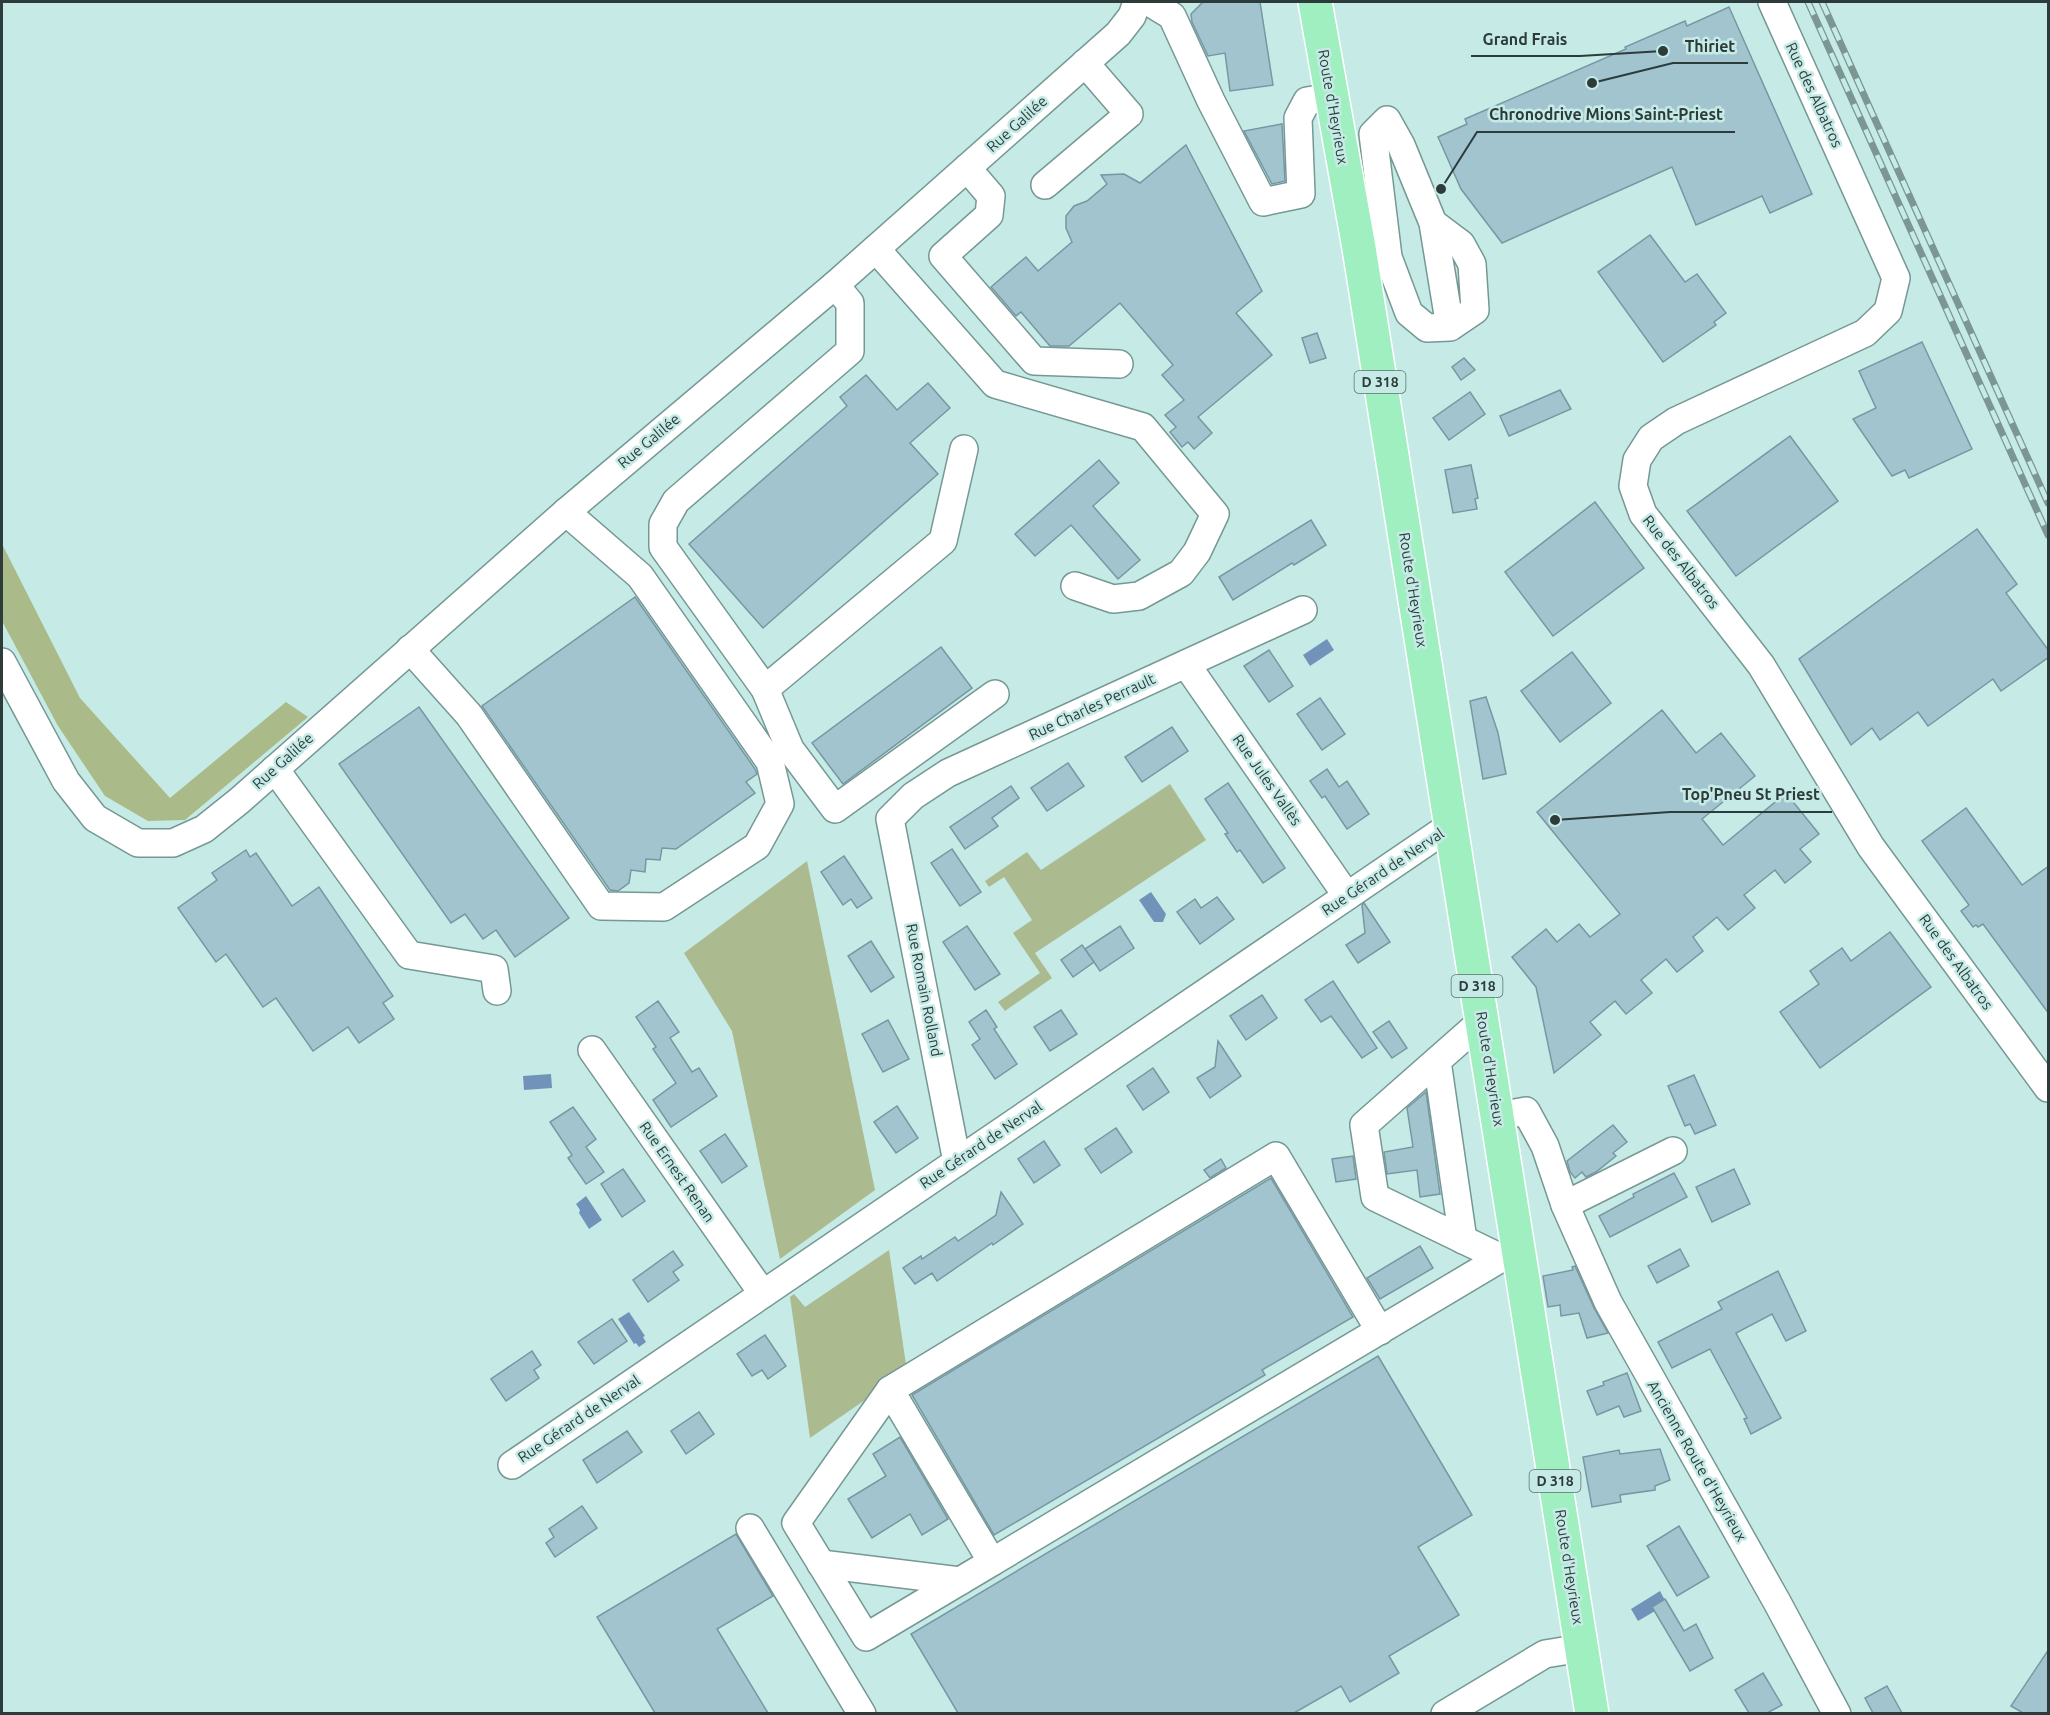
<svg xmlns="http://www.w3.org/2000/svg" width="2050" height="1715" viewBox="0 0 2050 1715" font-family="Ubuntu,sans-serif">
	<rect width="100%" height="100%" fill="#c6ebe7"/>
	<g fill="#acba8f">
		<path d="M1170,784L1206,840L1035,953L1052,978L1005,1011L998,1002L1040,973L1013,933L1032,920L1004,877L989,887L985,881L1027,852L1041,870Z"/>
		<path d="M807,861L875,1190L780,1259L732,1031L684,953Z"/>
		<path d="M889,1250L907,1371L810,1438L790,1297L794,1294L805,1307Z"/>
	</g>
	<path fill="#abba89" d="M2,544L80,698L170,798L286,702L308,717L185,820L148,821L105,796L58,726L2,621Z"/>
	<g fill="#7193b9">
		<path d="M1327,639L1334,650L1310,666L1303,655Z"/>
		<path d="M1151,892L1166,914L1163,922H1154L1139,900Z"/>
		<path d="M551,1074L552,1088L524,1090L523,1076Z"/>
		<path d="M586,1196L602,1220L589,1229L579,1213L580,1210L576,1204Z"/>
		<path d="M629,1312L645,1336L643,1337L646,1342L639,1347L636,1343L634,1344L618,1319Z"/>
		<path d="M1660,1591L1667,1604L1638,1621L1631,1609Z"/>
	</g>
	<g fill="#a2c4cf" stroke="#7797a2" stroke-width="1.5">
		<path d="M1203,2H1260L1273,85L1230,91L1225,53L1208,56L1192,22L1191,14Z"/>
		<path d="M1729,7L1812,194L1770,213L1762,196L1696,225L1672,167L1502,243L1461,189L1438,137L1467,124L1465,119L1626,49L1625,47L1685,21L1687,26Z"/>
		<path d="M1282,124L1285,181L1272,184L1244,131Z"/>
		<path d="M1186,145L1262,291L1236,313L1272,355L1198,417L1212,433L1194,449L1188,442L1182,447L1170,432L1176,427L1165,415L1184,400L1162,375L1173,365L1120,303L1069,346H1050L1021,312L1016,316L991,287L1026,257L1038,271L1072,242L1066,228V216L1074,206L1087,201L1107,184L1101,175L1124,174L1140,183Z"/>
		<path d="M1650,235L1685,282L1697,274L1726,313L1714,322L1716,325L1663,362L1598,272Z"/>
		<path d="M1317,333L1326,358L1310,363L1302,338Z"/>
		<path d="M1922,342L1972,449L1909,478L1905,470L1892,476L1853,419L1876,408L1859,371Z"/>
		<path d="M1464,358L1475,370L1461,380L1452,367Z"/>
		<path d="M866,375L897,410L928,383L950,408L910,443L938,474L763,628L689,544L847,406L840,397Z"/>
		<path d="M1560,390L1571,409L1509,436L1500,416Z"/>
		<path d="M1470,392L1485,414L1449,440L1433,418Z"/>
		<path d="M1790,436L1838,501L1736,576L1687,511Z"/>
		<path d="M1099,460L1119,483L1093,506L1140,560L1118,579L1071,525L1035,556L1015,534Z"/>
		<path d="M1471,465L1478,498L1475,499L1477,509L1453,513L1445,470Z"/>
		<path d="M1595,502L1644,568L1553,636L1505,572Z"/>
		<path d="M1311,520L1326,545L1294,565L1292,563L1233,600L1219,577Z"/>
		<path d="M1977,529L2017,584L2006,593L2049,651V657L2001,691L1993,679L1928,726L1918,712L1880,740L1872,728L1851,745L1799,659Z"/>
		<path d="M635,597L755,769L757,774L746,782L755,793L676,849L662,848L660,860L646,859L645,872L631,870L629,883L618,891L610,890L482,706Z"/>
		<path d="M941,647L972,688L843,784L812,743Z"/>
		<path d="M1269,650L1293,686L1269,702L1244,666Z"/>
		<path d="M1572,652L1611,703L1560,742L1521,691Z"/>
		<path d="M1486,697L1498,733L1506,774L1483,779L1470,701Z"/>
		<path d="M1320,698L1345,734L1322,750L1297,714Z"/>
		<path d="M419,707L569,918L515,957L496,930L483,939L465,914L451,923L339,764Z"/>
		<path d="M1662,710L1696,753L1721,733L1755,776L1702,819L1723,845L1786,793L1819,834L1800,849L1811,862L1785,883L1775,870L1744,895L1755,908L1728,930L1717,917L1693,937L1703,951L1677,972L1666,959L1641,980L1652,993L1626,1014L1615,1001L1590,1022L1601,1035L1554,1073L1536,987L1512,957L1546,929L1557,942L1579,924L1590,937L1620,914L1537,812Z"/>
		<path d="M1172,727L1188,751L1142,782L1125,757Z"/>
		<path d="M1068,763L1084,786L1047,811L1031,788Z"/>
		<path d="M1327,769L1339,787L1347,781L1369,814L1347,829L1325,796L1322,798L1310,781Z"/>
		<path d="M1228,783L1285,868L1263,883L1240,850L1237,852L1225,834L1228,833L1205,799Z"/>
		<path d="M1011,786L1019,798L992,818L998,826L965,849L950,827Z"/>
		<path d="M1966,808L2022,885L2049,866V1014L1983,924L1978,927L1976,925L1973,927L1961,911L1969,905L1922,841Z"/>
		<path d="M952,849L981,892L960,906L931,863Z"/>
		<path d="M246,850L250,857L256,853L292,906L319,887L393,996L383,1003L394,1019L359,1043L348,1027L313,1051L276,998L263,1007L226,954L216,962L178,908L217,880L212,873Z"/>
		<path d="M844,856L872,898L857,908L851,899L843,905L821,872Z"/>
		<path d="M1217,897L1234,919L1200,944L1177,912L1195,899L1201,908Z"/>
		<path d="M1364,903L1390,942L1358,963L1346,945L1365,933L1362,905Z"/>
		<path d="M967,926L1000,974L975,990L943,942Z"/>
		<path d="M1120,926L1134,948L1100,971L1085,949Z"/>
		<path d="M1890,932L1931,987L1820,1068L1780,1012L1819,984L1810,971L1842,948L1851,961Z"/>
		<path d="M871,941L894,977L871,992L848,956Z"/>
		<path d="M1082,945L1094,962L1073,977L1061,960Z"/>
		<path d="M1333,981L1377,1048L1362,1058L1331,1016L1321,1022L1305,1000Z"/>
		<path d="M1262,995L1277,1018L1246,1040L1230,1016Z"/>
		<path d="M658,1001L679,1032L670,1038L692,1072L699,1068L717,1096L671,1127L653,1100L676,1083L653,1049L656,1047L636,1017Z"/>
		<path d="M986,1010L997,1027L994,1029L1017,1064L995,1079L972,1045L980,1039L969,1022Z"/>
		<path d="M1061,1010L1077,1034L1050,1051L1034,1027Z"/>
		<path d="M888,1020L909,1059L883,1072L862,1034Z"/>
		<path d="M1389,1021L1407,1048L1392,1058L1373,1032Z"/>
		<path d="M1218,1041L1241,1076L1210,1098L1197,1078L1215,1067Z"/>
		<path d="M1153,1068L1169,1092L1143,1110L1127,1086Z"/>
		<path d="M1694,1075L1716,1125L1695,1134L1690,1124L1685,1126L1668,1086Z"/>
		<path d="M1426,1092L1440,1194L1420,1197L1417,1170L1387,1174L1384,1152L1413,1147L1407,1108Z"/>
		<path d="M897,1106L918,1138L896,1153L874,1122Z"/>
		<path d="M573,1107L596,1139L586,1147L604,1172L586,1184L568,1158L572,1155L550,1122Z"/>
		<path d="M1613,1125L1627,1142L1613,1153L1616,1156L1596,1172L1586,1177L1582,1172L1575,1178L1570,1172L1567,1161Z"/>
		<path d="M1116,1128L1132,1152L1101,1173L1085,1149Z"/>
		<path d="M725,1134L747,1166L722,1183L700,1151Z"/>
		<path d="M1044,1141L1060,1165L1034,1183L1018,1159Z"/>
		<path d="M1353,1156L1356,1179L1336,1182L1332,1159Z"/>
		<path d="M1221,1159L1226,1168L1210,1178L1204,1170Z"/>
		<path d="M623,1169L645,1201L622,1217L601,1184Z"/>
		<path d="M1734,1169L1750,1204L1712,1222L1696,1187Z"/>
		<path d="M1674,1173L1687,1197L1610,1237L1599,1216L1634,1197L1633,1194Z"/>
		<path d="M1271,1178L1353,1317L1262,1370L1265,1375L994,1535L912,1395Z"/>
		<path d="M1001,1192L1023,1224L993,1245L992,1243L937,1281L932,1273L915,1284L903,1268L921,1256L922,1259L955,1237L958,1241L996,1215Z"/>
		<path d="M1420,1246L1433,1268L1380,1299L1367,1278Z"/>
		<path d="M1680,1249L1689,1266L1657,1283L1648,1266Z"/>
		<path d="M673,1251L683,1265L673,1272L679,1280L648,1302L633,1280Z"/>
		<path d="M1575,1266L1594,1308L1608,1333L1587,1338L1579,1313L1561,1316L1560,1305L1548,1307L1543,1276L1573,1270L1572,1267Z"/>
		<path d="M1778,1271L1806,1331L1786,1341L1772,1314L1736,1333L1781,1418L1751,1434L1744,1419L1747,1418L1710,1349L1672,1368L1658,1342L1722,1309L1718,1302Z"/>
		<path d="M612,1319L627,1341L594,1364L578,1342Z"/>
		<path d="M765,1335L786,1366L768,1379L762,1370L752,1376L737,1354Z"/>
		<path d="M532,1351L541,1365L534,1370L539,1378L506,1401L491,1379Z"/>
		<path d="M1378,1356L1472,1515L1418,1547L1459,1615L1389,1656L1399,1673L1350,1702L1341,1686L1294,1713H958L911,1634Z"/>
		<path d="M1627,1373L1641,1411L1624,1417L1619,1406L1597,1415L1587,1391L1604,1385L1603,1382Z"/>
		<path d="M699,1412L714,1434L686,1454L671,1431Z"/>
		<path d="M627,1431L642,1452L597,1483L583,1460Z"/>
		<path d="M900,1437L948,1519L922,1535L910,1514L872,1538L848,1499L886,1476L873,1454Z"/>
		<path d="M1660,1449L1670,1480L1655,1486V1490L1620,1495L1621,1502L1592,1507L1583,1457L1619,1450L1620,1454Z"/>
		<path d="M582,1506L597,1528L555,1557L546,1543L554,1537L549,1529Z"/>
		<path d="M1679,1526L1709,1577L1677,1596L1647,1546Z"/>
		<path d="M736,1534L773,1596L717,1629L768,1713H655L597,1617Z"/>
		<path d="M1665,1599L1684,1631L1696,1624L1713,1658L1690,1671L1652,1607Z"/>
		<path d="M2049,1649V1713H2023L2011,1706Z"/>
		<path d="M1763,1673L1782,1705L1767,1713H1749L1735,1690Z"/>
		<path d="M1887,1686L1902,1713H1873L1865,1698Z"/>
	</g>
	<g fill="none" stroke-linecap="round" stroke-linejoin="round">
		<defs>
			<g id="minor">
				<path d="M1149,2L1172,16L1211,101L1263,202L1301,194L1298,118L1307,101L1331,97"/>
				<path d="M1772,2L1896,278L1888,311L1865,333L1676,421L1651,438L1637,460L1633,486L1643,514L1761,665L1871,847L2048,1088"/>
				<path d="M967,168L991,196L989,215L943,256L1034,361L1119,364"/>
				<path d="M1045,185L1129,114L1085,63"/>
				<path d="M1433,223L1461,244L1472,264L1475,310L1450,327L1427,328L1409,313L1388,257L1373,134L1387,120L1401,145L1433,223L1450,327"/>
				<path d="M876,249L995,384L1143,427L1215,514L1197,552L1181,573L1139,596L1113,599L1075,586"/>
				<path d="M835,285L850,303V351L676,501L663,524V547L765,689L790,749L835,809L995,694"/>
				<path d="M410,649L469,715L601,906L664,907L757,846L780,804L770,762L640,576L566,512"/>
				<path d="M2,662L66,781L95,818L138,843H173L204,829L239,801L566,512L835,285L1118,34L1132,16L1137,2"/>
				<path d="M1186,664L1347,896"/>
				<path d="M765,689L943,541L964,449"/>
				<path d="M275,769L409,955L494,969L497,991"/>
				<path d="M1482,1021L1364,1125L1375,1197L1501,1258"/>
				<path d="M592,1050L763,1294"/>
				<path d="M1437,1061L1463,1240"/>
				<path d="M1498,1116L1526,1111L1545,1146L1565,1205L1608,1302L1777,1602L1837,1714"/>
				<path d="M957,1162L890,819L913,796L948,773L1303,610"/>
				<path d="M1565,1205L1673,1151"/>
				<path d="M1380,1331L1276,1156L890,1390L992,1562C1167,1457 1343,1352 1518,1248"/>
				<path d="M890,1390L796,1523L866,1637L992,1562"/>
				<path d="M512,1465L1450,826"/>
				<path d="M750,1528L862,1714"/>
				<path d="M821,1564L960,1581"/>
				<path d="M1445,1714L1545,1654L1582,1648"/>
			</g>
			<path id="major" d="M1315,2L1359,248L1592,1714"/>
		</defs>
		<use href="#minor" stroke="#759894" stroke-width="30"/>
		<use href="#major" stroke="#fff" stroke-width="36"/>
		<use href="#minor" stroke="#fff" stroke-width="27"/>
		<use href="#major" stroke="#9fefc0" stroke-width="33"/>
		<defs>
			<g id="rail">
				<path d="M1808,2L2048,535"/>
				<path d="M1822,2L2048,503"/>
			</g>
		</defs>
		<use href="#rail" stroke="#7b9693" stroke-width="7"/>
		<use href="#rail" stroke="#c6ebe7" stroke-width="4.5" stroke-dasharray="14" stroke-linecap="butt"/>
	</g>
	<g text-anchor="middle" stroke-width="5" stroke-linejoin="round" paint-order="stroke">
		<g fill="#c6ebe7" stroke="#5b706f" stroke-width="1.5">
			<rect x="1354.5" y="371" width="51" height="22" rx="4.5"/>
			<rect x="1451.5" y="975" width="51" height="22" rx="4.5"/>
			<rect x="1529.5" y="1470" width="51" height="22" rx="4.5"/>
		</g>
		<g font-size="14" font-weight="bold" fill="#2d3c3b">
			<text x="1380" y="387">D 318</text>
			<text x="1477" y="991">D 318</text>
			<text x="1555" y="1486">D 318</text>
		</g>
		<g font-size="15" fill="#2d3c3b" stroke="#c6ebe7">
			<text transform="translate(1814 95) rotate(65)" y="5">Rue des Albatros</text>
			<text transform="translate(1333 107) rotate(80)" y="5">Route d'Heyrieux</text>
			<text transform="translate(1017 124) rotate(-42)" y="5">Rue Galilée</text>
			<text transform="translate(649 441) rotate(-40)" y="5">Rue Galilée</text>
			<text transform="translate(1681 562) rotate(52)" y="5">Rue des Albatros</text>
			<text transform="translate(1413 590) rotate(81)" y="5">Route d'Heyrieux</text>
			<text transform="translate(1092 707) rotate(-25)" y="5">Rue Charles Perrault</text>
			<text transform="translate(283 761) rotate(-42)" y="5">Rue Galilée</text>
			<text transform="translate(1267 780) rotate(55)" y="5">Rue Jules Vallès</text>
			<text transform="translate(1383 872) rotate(-34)" y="5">Rue Gérard de Nerval</text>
			<text transform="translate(1956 962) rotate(54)" y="5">Rue des Albatros</text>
			<text transform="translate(924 990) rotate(79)" y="5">Rue Romain Rolland</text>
			<text transform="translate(1490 1069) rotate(81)" y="5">Route d'Heyrieux</text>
			<text transform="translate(981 1145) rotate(-34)" y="5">Rue Gérard de Nerval</text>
			<text transform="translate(677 1172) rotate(55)" y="5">Rue Ernest Renan</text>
			<text transform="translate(579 1419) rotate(-34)" y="5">Rue Gérard de Nerval</text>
			<text transform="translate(1697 1461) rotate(60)" y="5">Ancienne Route d'Heyrieux</text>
			<text transform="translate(1569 1567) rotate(81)" y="5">Route d'Heyrieux</text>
		</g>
	</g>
	<path fill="none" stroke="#2d3c3b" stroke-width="2" d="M1663 51L1580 56H1471M1592 83L1673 63H1748M1441 189L1477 132H1735M1555 820L1670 812H1832"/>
	<g fill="#2d3c3b" stroke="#c6ebe7" stroke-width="2">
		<circle cx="1663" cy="51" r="6"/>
		<circle cx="1592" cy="83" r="6"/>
		<circle cx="1441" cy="189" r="6"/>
		<circle cx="1555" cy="820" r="6"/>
	</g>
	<g font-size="16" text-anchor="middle" font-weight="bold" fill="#2d3c3b" stroke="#c6ebe7" stroke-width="5" stroke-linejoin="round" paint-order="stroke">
		<text x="1525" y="45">Grand Frais</text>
		<text x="1710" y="52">Thiriet</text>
		<text x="1606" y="120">Chronodrive Mions Saint-Priest</text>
		<text x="1751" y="800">Top'Pneu St Priest</text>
	</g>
	<rect width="2050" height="1715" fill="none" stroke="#2d3c3b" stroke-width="6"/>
</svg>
